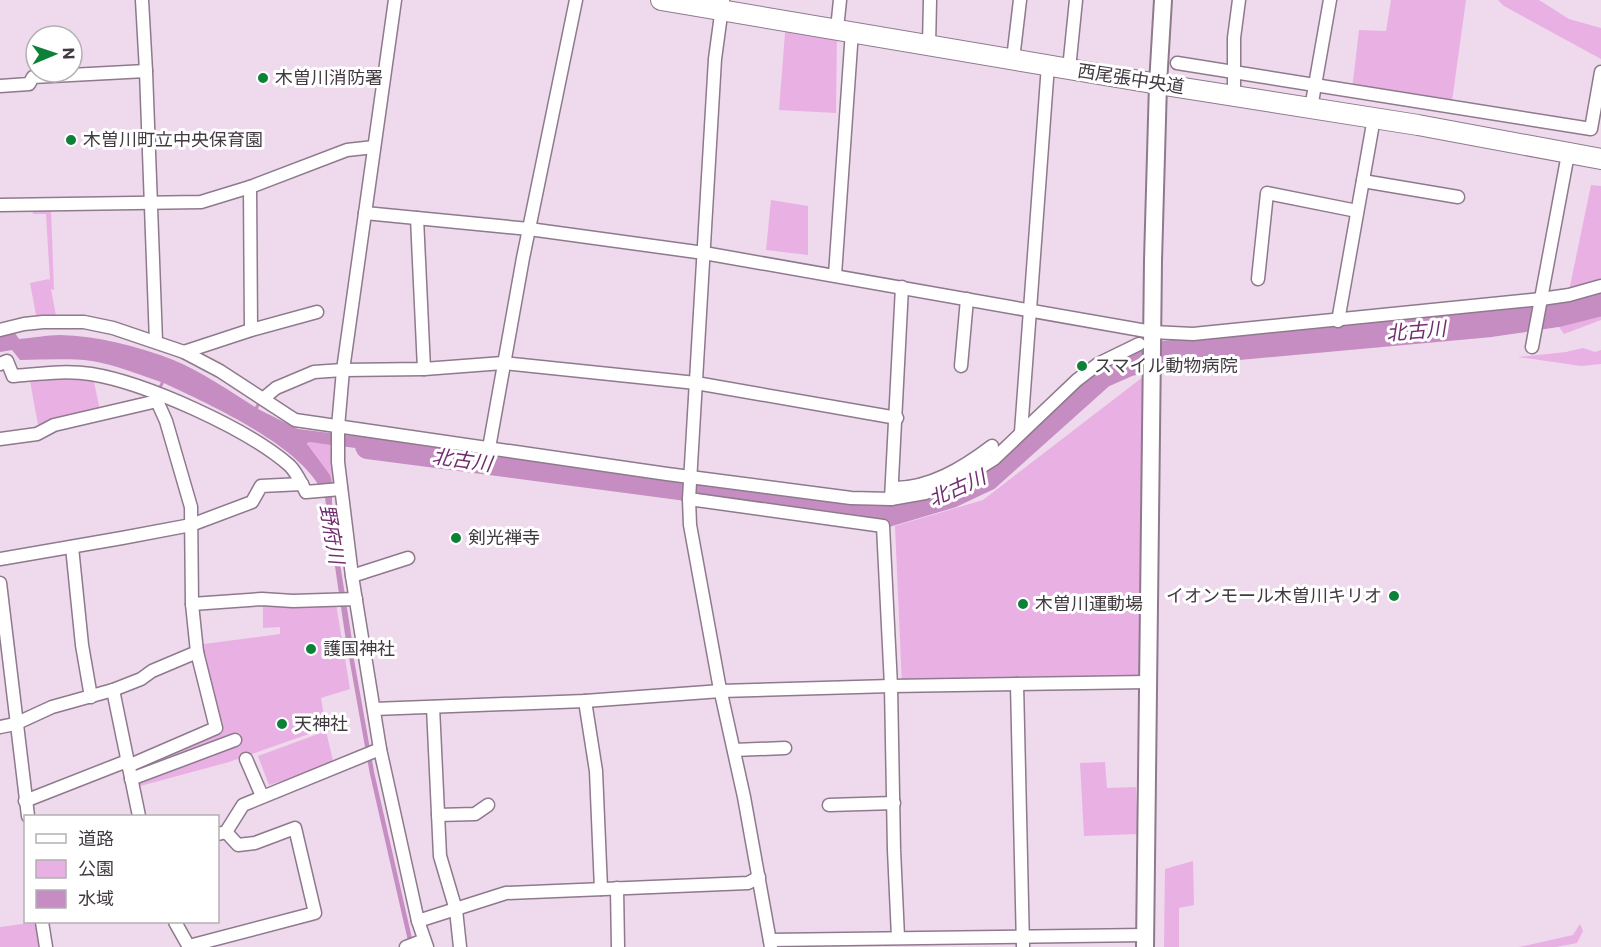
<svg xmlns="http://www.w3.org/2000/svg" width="1601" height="947" viewBox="0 0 1601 947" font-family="Commissioner,'Noto Sans JP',sans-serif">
	<rect width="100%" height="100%" fill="#efd9ed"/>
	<g fill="#e9b0e4">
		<path d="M1391,0H1466L1452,101L1352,90L1359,30L1386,31Z"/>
		<path d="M1498,0H1539L1569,19L1601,28V59L1504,6Z"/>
		<path d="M786,20L837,29L836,113L779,110Z"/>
		<path d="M1591,185L1601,186V281L1569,291Z"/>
		<path d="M771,200L808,206V255L766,250Z"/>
		<path d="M48,209L51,210L54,290L51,289L56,316L37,320L30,283L49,279L50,281L46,214H33L32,210Z"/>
		<path d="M1601,311V320L1564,334L1557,324Z"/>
		<path d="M1583,348L1595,352L1601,350V364L1581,366L1518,357L1566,352Z"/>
		<path d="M1152,370L1147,682L902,686L895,526L983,500Z"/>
		<path d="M58,376L88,377L94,382L101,415L38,425L30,381Z"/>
		<path d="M309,442L333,444L337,484L332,483L330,475L307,446Z"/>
		<path d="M336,604L350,689L321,698L326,728L229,762L133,788L128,766L216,728L196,645L280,634V627L263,628V606Z"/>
		<path d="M326,731L334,765L269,785L258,756Z"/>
		<path d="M1105,762L1107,788L1136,787L1138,834L1084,836L1080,763Z"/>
		<path d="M1193,861L1194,905L1179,908V947H1164L1165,869Z"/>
		<path d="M38,922L42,947H0V927Z"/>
		<path d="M1580,924L1583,931L1577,943L1556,947H1519L1573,935Z"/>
	</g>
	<path fill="#c68dc2" d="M15,333L19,339C32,338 47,335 60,335C97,336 137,346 171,359C201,371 228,390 255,407L258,402L260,403L258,409L298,429L403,442L402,454L309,442L307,444L330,475L332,483V512L354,653L348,655L325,498C308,448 210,405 164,383L160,391L157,390L161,382C138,374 115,365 92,361C68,358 44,360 20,360L12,350L0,352V337Z"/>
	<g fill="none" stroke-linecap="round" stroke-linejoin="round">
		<path stroke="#c68dc2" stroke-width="4.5" d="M350,650L372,773L411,944"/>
		<path stroke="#c68dc2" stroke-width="26" d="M368,446L680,487L852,513L887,514L951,495L987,478L1102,375L1127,364L1162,354L1491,324L1558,314L1601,303"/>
		<defs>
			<g id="street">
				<path d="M142,0L146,71L156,342"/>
				<path d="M395,0L343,370L338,427V462L352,576L380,749L418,921L427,947"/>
				<path d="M723,0L715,59L689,499L690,525L719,684L744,797L771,947"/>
				<path d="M837,29L840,0"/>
				<path d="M929,45L930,0"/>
				<path d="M1013,59L1020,0"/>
				<path d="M1177,63L1591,129L1601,72"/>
				<path d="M1069,69L1076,0"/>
				<path d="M0,86L29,84L33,77L146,71"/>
				<path d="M1234,96V38L1239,0"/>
				<path d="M1311,108L1330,0"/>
				<path d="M1363,181L1458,197"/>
				<path d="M250,187L251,330"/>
				<path d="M0,205L201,202L250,187L347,150L374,147"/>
				<path d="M365,213L529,229L704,253L1152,332L1193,334L1541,299L1569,295L1601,286"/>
				<path d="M417,218L424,369"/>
				<path d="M835,275L852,31"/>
				<path d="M1258,279L1267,193L1357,211"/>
				<path d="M1338,321L1374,118"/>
				<path d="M0,330L24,324L43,322H84L113,328L184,352L220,371L295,420L667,474L851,498L891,499L902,287"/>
				<path d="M1532,347L1568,154"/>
				<path d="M184,352L251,330L317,312"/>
				<path d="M0,364L7,361L13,376C39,374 65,370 91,374C146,383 246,428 289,465C296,471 301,483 306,492L341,489"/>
				<path d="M961,366L967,299"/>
				<path d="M264,398L276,388L314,372L343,370L424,369L503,363L696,383L897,418"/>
				<path d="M1021,432L1048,65"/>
				<path d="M0,439L37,434L54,425L157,401"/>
				<path d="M489,448L523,258L576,0"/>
				<path d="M892,488C929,489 963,468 992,446"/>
				<path d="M689,499L883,526L891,686L894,850L898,937"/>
				<path d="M891,499L925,493L952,483L975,471L994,459L1077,380L1098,364L1139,344"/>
				<path d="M72,547L82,645L91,697"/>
				<path d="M0,559L122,538L191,525L252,502L261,486L302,484"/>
				<path d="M352,576L408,558"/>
				<path d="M0,583L28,816"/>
				<path d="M192,604L262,599L293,601L356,599"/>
				<path d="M1017,684L1023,947"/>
				<path d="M113,690L139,816"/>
				<path d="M585,701L596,771L601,889"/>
				<path d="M433,707L440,856L456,910L460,947"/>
				<path d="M374,709L585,701L721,691L891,686L1147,682"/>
				<path d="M0,727L15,724L52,707L113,690L141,679L152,671L197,652L192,604L191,507L166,421L157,401L159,395"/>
				<path d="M734,750L785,748"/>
				<path d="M246,759L262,796"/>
				<path d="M128,766L216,728L197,652"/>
				<path d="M131,779L235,740"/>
				<path d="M25,801L127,761"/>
				<path d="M829,805L894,803"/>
				<path d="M438,815L475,814L488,805"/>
				<path d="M218,834L226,832L243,805L380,749"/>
				<path d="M617,888L618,947"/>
				<path d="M418,921L506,893L748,883L759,877"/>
				<path d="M42,922L46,947"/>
				<path d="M175,922L189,947"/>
				<path d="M770,940L1145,935"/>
				<path d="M189,946L315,913L295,828L255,843L238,845L226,832"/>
				<path d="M406,947L424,940"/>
			</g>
			<path id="secondary" d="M1145,947L1153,261L1158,84L1163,0"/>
			<path id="primary" d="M661,0L1158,84L1418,125L1601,159"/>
		</defs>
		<use href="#street" stroke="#8e7a8c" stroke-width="15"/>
		<use href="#secondary" stroke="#8e7a8c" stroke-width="20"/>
		<use href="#primary" stroke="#8e7a8c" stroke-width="22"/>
		<use href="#street" stroke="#fff" stroke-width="12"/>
		<use href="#secondary" stroke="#fff" stroke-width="16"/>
		<use href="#primary" stroke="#fff" stroke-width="20"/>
	</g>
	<g fill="#0e8138" stroke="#fff" stroke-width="2">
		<circle cx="263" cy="78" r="6"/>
		<circle cx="71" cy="140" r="6"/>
		<circle cx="1082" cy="366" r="6"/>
		<circle cx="456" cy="538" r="6"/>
		<circle cx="1394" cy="596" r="6"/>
		<circle cx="1023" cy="604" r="6"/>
		<circle cx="311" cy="649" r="6"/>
		<circle cx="282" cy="724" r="6"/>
	</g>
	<g text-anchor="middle" stroke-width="6" stroke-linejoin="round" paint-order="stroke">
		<g font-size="18" fill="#423a41" stroke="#fff" text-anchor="start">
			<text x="275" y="84">木曽川消防署</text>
			<text x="83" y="146">木曽川町立中央保育園</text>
			<text x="1094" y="372">スマイル動物病院</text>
			<text x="468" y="544">剣光禅寺</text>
			<text x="1382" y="602" text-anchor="end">イオンモール木曽川キリオ</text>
			<text x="1035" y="610">木曽川運動場</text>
			<text x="323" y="655">護国神社</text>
			<text x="294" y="730">天神社</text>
		</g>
		<g font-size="18" fill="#423a41" stroke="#fff">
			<text transform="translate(1131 79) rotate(9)" y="6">西尾張中央道</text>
		</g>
		<g font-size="20" font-style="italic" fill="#712d6f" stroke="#fff">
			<text transform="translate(1416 331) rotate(-5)" y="7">北古川</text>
			<text transform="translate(462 460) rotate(8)" y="7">北古川</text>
			<text transform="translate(957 488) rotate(-24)" y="7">北古川</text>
			<text transform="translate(332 534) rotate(80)" y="7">野府川</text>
		</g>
	</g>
	<rect x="24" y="815" width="195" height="108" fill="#ffffff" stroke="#b3b0b3" stroke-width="1.5"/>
	<rect x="36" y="834" width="30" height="9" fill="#ffffff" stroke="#b3b0b3" stroke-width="1.5"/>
	<text x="78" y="845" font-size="18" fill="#423a41">道路</text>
	<rect x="36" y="860" width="30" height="18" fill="#e9b0e4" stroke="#b3b0b3" stroke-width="1.5"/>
	<text x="78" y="875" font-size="18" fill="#423a41">公園</text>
	<rect x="36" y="890" width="30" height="18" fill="#c68dc2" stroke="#b3b0b3" stroke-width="1.5"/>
	<text x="78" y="905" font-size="18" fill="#423a41">水域</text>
	<g transform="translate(54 54) rotate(88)"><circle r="28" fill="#ffffff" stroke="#b3b0b3" stroke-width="1.5"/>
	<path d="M0-4.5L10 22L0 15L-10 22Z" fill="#0e8138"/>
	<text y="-9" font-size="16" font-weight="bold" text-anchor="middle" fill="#423a41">N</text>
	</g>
</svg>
